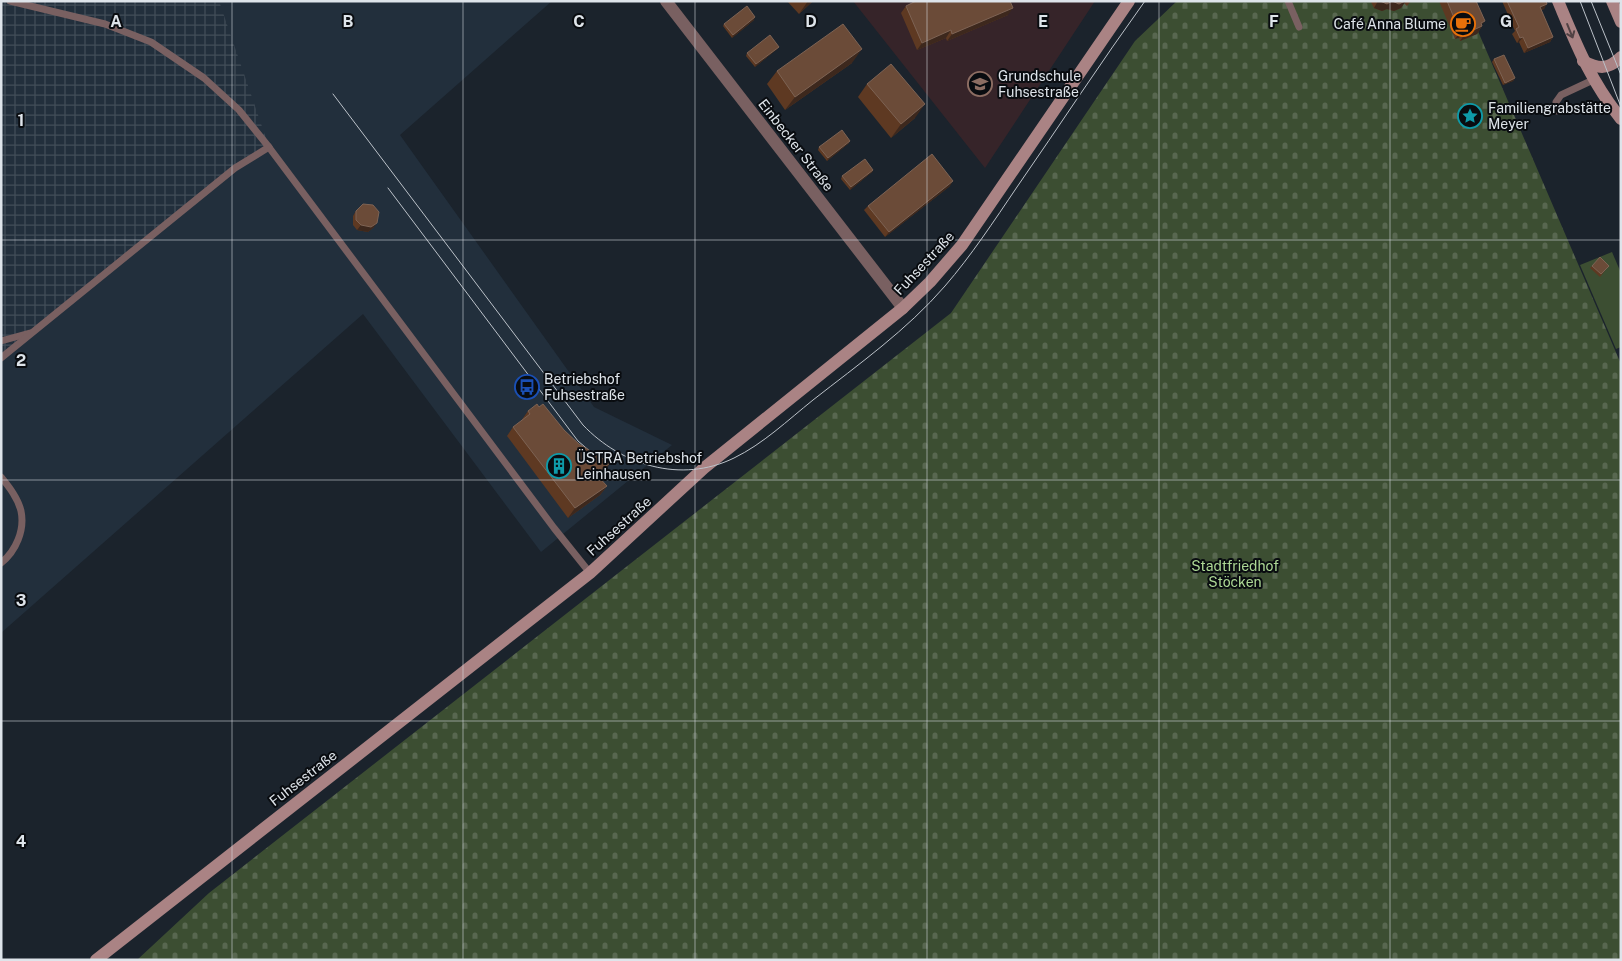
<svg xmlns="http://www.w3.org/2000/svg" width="1622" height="961" viewBox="0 0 1622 961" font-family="'Public Sans',sans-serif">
	<defs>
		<pattern id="industrial-grid" width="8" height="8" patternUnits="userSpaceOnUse" patternTransform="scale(1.25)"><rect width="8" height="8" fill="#222f3c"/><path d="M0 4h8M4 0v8" fill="none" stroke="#424d58"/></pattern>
		<pattern id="cemetery-stones" width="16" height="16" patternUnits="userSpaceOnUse" patternTransform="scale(1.25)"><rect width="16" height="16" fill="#3c4e32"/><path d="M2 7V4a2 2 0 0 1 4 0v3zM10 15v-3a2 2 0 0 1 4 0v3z" fill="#586750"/></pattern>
	</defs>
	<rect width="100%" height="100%" fill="#1b232c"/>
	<path fill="#222f3c" d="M1,1H552L400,135L594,407L672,445L541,552L363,314L1,633Z"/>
	<path fill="url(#industrial-grid)" d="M1,1H219L269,147L235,168L1,358Z"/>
	<path fill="#362429" d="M853,1H1095L985,168Z"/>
	<path fill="url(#cemetery-stones)" d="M1177,1H1465L1621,364V960H137L209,893L951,313L1135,41Z"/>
	<path fill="#3c4e32" d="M1612,252L1621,273V347L1616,349L1580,265Z"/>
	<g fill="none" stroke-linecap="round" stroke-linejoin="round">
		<g stroke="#796061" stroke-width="7">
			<path d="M10,1L105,24L151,42L204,78L239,110L268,146L554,528L590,573"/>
			<path d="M1288,1L1299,27"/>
			<path d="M1556,111V102L1561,95L1593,80"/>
			<path d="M1,341L30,333"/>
			<path d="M1,358L235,168L269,147"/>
			<path d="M1,477C9,487 18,498 21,511C25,530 16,551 1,563"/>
		</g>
		<path stroke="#796061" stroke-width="12" d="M666,1L903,308"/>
		<g stroke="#aa8384" stroke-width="12">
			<path d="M1558,1C1577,46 1590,80 1621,119"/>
			<path d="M1612,1L1621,22"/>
			<path d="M1583,61C1599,69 1608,70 1621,57"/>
			<path d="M96,960L590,573L704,468L903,308L930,282L962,245L1129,1"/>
		</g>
		<g stroke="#bcc2c9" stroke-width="1">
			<path d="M1580,1L1621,107"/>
			<path d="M1591,1L1621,75"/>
			<path d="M333,94L583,425C621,465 681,484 734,458C763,444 788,420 813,400C859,364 907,330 945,286C971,256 994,221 1017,187C1060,125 1101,62 1145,1"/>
			<path d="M388,188L578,441L599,459"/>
		</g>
	</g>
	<g fill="#5e3922">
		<path d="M787,1H813L799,14Z"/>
		<path d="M1369,1H1411L1407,6L1404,3L1401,8L1394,11L1387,9L1382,11L1374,8L1371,2Z"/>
		<path d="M1439,1H1476L1482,26L1477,34L1460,41L1459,38L1455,39Z"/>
		<path d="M1502,1H1546L1544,9L1541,10L1553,37L1550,42L1524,53L1519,42L1517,43L1512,34L1515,31Z"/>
		<path d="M906,6L1008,15L947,41L946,38L917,50L901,13Z"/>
		<path d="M754,20L732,38L723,26L724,24Z"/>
		<path d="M779,47L777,49L755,67L746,56L747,53Z"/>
		<path d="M1494,59L1515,78L1513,81L1503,85L1492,62Z"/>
		<path d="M852,63L785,110L767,84L777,71Z"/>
		<path d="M867,84L915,118L891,138L858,97Z"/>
		<path d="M849,143L827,161L818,150L819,147Z"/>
		<path d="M873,170L872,172L850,190L841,179L842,176Z"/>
		<path d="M950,186L885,237L864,210L868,206Z"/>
		<path d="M356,211L374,227L368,232L357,230L353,225V216Z"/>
		<path d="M1592,266L1607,268L1600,277L1590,268Z"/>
		<path d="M539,407L564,430L604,473L598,477L607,486L600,495L568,518L507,436L513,427L521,421L528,411Z"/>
	</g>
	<g fill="#3d281d">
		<path d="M808,1H813L799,14Z"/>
		<path d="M1378,1H1406L1401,8L1394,11L1387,9L1382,11L1374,8Z"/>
		<path d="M1547,4L1544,9L1537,12L1540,7Z"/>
		<path d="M1013,8L1008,15L947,41L952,34Z"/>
		<path d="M755,17L754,20L732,38L733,35Z"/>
		<path d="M1485,21L1480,27L1482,26L1477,34L1460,41L1465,34L1481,23Z"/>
		<path d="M951,30L946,38L917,50L922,43Z"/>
		<path d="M1464,31L1459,38L1455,39L1460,32Z"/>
		<path d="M1523,37L1519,42L1517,43L1520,38Z"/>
		<path d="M1553,37L1550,42L1524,53L1528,48Z"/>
		<path d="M779,47L777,49L755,67L756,64Z"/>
		<path d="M862,49L852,63L785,110L795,97Z"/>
		<path d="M1515,78L1513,81L1503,85L1505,83Z"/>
		<path d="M925,104L915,118L891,138L901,124Z"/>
		<path d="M850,141L849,143L827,161L828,158Z"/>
		<path d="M873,170L872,172L850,190L851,187Z"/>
		<path d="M953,181L950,186L885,237L889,232Z"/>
		<path d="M377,223L374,227L368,232L357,230L361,225Z"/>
		<path d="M610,463L604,473L590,484L596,474Z"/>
		<path d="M607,486L600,495L568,518L575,508Z"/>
	</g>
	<g fill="#6b4b38" stroke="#7d6354">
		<path d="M916,1H1010L1013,8L952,34L951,30L922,43L906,6Z"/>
		<path d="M1380,1H1405L1399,4L1392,1L1387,4Z"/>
		<path d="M1447,1H1476L1485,21L1481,23L1482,26L1465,34L1464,31L1460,32Z"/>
		<path d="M1507,1H1546L1547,4L1540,7L1553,37L1528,48L1523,37L1520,38L1516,29L1519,27Z"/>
		<path d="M747,6L755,17L733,35L724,24Z"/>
		<path d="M843,24L862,49L795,97L777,71Z"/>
		<path d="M770,35L779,47L756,64L747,53Z"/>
		<path d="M1504,55L1515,78L1505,83L1494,59Z"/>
		<path d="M891,64L925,104L901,124L867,84Z"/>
		<path d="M842,130L850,141L828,158L819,147Z"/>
		<path d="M932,154L953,181L889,232L868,206Z"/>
		<path d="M865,159L873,170L851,187L842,176Z"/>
		<path d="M363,204L373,205L379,212L377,223L371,227L361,225L356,220V211Z"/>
		<path d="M1600,257L1609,266L1601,274L1592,266Z"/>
		<path d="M537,404L539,407L543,404L564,430L579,444L610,463L596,474L607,486L575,508L513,427L530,414L528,411Z"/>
	</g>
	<defs><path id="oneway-shaft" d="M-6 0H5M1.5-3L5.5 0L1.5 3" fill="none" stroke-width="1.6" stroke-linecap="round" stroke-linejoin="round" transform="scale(1.25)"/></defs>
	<use stroke="#514244" href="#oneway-shaft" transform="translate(1570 31) rotate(68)"/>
	<path fill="none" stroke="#dee4ea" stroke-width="1" stroke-opacity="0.55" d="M232,1V960M463,1V960M695,1V960M927,1V960M1159,1V960M1390,1V960M1,240H1621M1,480H1621M1,721H1621"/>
	<defs>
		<symbol id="cafe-ring" viewBox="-11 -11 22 22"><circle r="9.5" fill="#090c10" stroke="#e8710a" stroke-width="1.5"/><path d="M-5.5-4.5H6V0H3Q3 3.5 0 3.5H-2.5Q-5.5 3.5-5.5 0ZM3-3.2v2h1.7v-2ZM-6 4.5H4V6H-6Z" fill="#e8710a"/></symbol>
		<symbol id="school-ring" viewBox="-11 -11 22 22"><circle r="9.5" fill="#090c10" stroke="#8d6e63" stroke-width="1.5"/><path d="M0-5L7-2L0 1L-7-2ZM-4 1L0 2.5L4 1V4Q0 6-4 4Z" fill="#8d6e63"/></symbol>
		<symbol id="sight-ring" viewBox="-11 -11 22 22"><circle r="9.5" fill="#090c10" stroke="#0f9aa8" stroke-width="1.5"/><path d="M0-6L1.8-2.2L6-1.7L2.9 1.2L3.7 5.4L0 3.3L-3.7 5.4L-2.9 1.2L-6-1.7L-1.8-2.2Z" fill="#0f9aa8"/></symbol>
		<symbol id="bus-ring" viewBox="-11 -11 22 22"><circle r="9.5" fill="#090c10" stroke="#1a4fb4" stroke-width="1.5"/><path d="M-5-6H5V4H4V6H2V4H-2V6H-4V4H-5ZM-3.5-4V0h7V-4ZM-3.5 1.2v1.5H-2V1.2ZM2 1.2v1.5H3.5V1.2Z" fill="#1a4fb4"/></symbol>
		<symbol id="building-ring" viewBox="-11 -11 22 22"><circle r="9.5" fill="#090c10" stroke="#0f9aa8" stroke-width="1.5"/><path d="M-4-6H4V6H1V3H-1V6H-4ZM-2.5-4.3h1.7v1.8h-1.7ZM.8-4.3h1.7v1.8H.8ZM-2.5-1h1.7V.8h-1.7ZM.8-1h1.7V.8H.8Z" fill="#0f9aa8"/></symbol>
	</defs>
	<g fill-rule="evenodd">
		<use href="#cafe-ring" x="1449" y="10" width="28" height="28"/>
		<use href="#school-ring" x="966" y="70" width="28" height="28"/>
		<use href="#sight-ring" x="1456" y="102" width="28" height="28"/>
		<use href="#bus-ring" x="513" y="373" width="28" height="28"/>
		<use href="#building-ring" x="545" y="452" width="28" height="28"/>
	</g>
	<g text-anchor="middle" stroke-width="4" stroke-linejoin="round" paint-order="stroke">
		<g font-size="14" fill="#dee4ea" stroke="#090c10" text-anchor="start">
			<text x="1446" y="29" text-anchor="end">Café Anna Blume</text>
			<text x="998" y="81">Grundschule<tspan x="998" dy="16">Fuhsestraße</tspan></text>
			<text x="1488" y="113">Familiengrabstätte<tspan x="1488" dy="16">Meyer</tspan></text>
			<text x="544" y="384">Betriebshof<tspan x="544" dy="16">Fuhsestraße</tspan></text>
			<text x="576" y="463">ÜSTRA Betriebshof<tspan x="576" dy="16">Leinhausen</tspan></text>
		</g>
		<g font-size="14" fill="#dee4ea" stroke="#090c10">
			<text transform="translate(796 145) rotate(52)" y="5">Einbecker Straße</text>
			<text transform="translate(924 263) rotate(-47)" y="5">Fuhsestraße</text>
			<text transform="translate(619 526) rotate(-42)" y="5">Fuhsestraße</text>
			<text transform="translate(303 778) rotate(-38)" y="5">Fuhsestraße</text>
		</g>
		<g font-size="14" fill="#add895" stroke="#090c10">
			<text x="1235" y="571">Stadtfriedhof<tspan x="1235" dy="16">Stöcken</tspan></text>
		</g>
	</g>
	<g font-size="16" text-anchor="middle" font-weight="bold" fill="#dee4ea" stroke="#090c10" stroke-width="4" stroke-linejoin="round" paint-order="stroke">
		<text x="116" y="27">A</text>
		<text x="348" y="27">B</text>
		<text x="579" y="27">C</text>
		<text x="811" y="27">D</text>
		<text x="1043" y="27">E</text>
		<text x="1274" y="27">F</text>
		<text x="1506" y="27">G</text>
		<text x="21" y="126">1</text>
		<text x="21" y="366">2</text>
		<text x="21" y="606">3</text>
		<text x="21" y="847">4</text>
	</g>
	<rect width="1622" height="961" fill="none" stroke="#dee4ea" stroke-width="5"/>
</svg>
